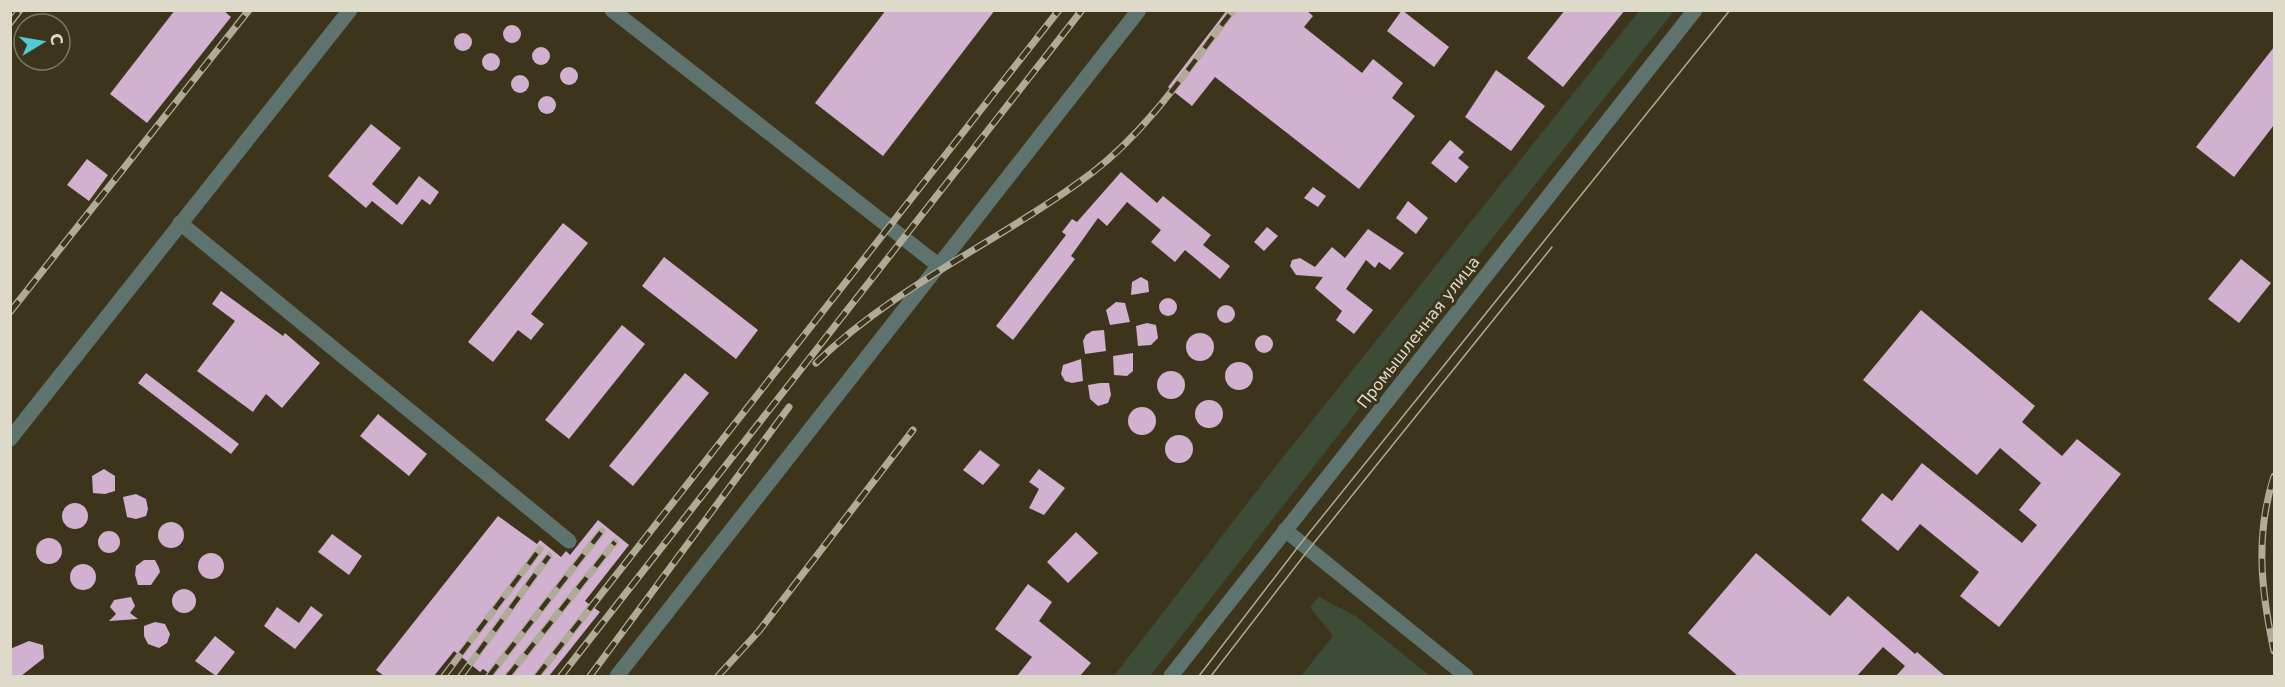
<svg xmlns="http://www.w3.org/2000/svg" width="2285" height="687" viewBox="0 0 2285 687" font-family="'DejaVu Sans',sans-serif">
	<rect width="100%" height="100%" fill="#3c351b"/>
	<g fill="#3d4c37">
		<path d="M1639,11H1674L1490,241L1150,676H1114L1276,466Z"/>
		<path d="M1319,597L1357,617L1430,676H1301L1333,636L1310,607Z"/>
	</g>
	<g fill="#d1b0d0">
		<path d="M175,10H223L231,17L147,123L110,94Z"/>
		<path d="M886,10H995L883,156L815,103Z"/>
		<path d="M1227,10H1306L1313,16L1304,27L1362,73L1373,59L1403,83L1392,98L1415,116L1359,189L1215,77L1192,106L1168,87Z"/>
		<path d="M1402,10L1449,47L1434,67L1387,31Z"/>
		<path d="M1565,10H1625L1563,87L1527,58Z"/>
		<circle cx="512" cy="34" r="9"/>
		<circle cx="463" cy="42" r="9"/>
		<path d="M2274,47V125L2234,177L2196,147Z"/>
		<circle cx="541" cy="56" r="9"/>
		<circle cx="491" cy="62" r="9"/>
		<circle cx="569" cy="76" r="9"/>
		<path d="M1496,70L1545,106L1511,151L1465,117Z"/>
		<circle cx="520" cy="84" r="9"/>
		<circle cx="547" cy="105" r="9"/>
		<path d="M371,124L401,148L372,184L397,205L419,176L439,192L430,205L422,199L402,225L372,201L366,208L328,176Z"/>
		<path d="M1450,140L1464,152L1458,158L1469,167L1456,183L1431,163Z"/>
		<path d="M87,159L108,175L89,201L67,185Z"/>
		<path d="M1121,172L1157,203L1163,196L1211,235L1203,245L1230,266L1220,279L1185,250L1175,262L1151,242L1161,230L1127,202L1107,226L1098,218L1071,256L1075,259L1013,340L996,326L1066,235L1062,232L1072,219L1077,222Z"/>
		<path d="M1313,187L1326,196L1318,207L1304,198Z"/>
		<path d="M1408,201L1428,218L1416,234L1396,218Z"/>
		<path d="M563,223L588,243L531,314L544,324L531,340L518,330L493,362L468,342Z"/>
		<path d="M1267,227L1278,236L1264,251L1254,242Z"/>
		<path d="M1368,229L1404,253L1390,270L1379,262L1375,268L1366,260L1346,289L1373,310L1354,334L1336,320L1342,311L1315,288L1323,277L1296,275L1290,266L1292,260L1300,258L1315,267L1332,247L1345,258Z"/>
		<path d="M664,257L758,330L736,359L642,286Z"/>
		<path d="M2241,259L2271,283L2239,323L2208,299Z"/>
		<path d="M1141,277L1148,281L1149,292L1131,295L1132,282Z"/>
		<path d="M221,291L283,336L285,333L320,363L282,408L266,394L253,412L197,371L235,321L212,304Z"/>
		<circle cx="1168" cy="307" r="9"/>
		<path d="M1116,302L1125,303L1130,322L1110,325L1106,310Z"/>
		<circle cx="1226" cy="314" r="9"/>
		<path d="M1921,310L2035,406L2022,422L2062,456L2077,439L2121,474L1999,627L1960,596L1979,572L1920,524L1898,551L1861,520L1882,493L1892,501L1922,463L2022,543L2037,525L2019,510L2041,483L2000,448L1977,475L1863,380Z"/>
		<path d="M1147,323L1156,325L1158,338L1151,345L1138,346L1136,326Z"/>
		<path d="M622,325L645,344L569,439L545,420Z"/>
		<path d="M1104,330L1106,351L1085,354L1083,341L1086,335L1092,331Z"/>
		<circle cx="1200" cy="347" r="14"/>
		<circle cx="1264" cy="344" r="9"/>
		<path d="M1133,353V371L1127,376L1114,375L1113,356Z"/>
		<path d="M1081,359L1083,381L1072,383L1065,381L1061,374L1063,365Z"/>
		<circle cx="1239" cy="376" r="14"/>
		<circle cx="1171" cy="385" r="14"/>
		<path d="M146,373L239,444L231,454L138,383Z"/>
		<path d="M685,373L709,393L633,486L609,466Z"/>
		<path d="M1100,383H1109L1111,395L1108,403L1098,406L1090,399L1088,385Z"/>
		<circle cx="1209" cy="414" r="14"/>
		<circle cx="1142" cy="421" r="14"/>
		<path d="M378,414L427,454L409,476L360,436Z"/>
		<circle cx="1179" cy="449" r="14"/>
		<path d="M980,450L1000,465L983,485L963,470Z"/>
		<path d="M104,469L115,476V491L105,494L93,493L92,476Z"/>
		<path d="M1039,469L1065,488L1044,515L1029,508L1039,489L1029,482Z"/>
		<path d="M136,494L146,499L148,509L146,516L136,519L127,517L123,497Z"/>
		<circle cx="75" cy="516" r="13"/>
		<path d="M498,516L537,544L540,540L561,557L566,551L570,555L598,520L629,545L585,601L600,612L549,676H493L483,669L480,672L454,651L434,676H384L376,670Z"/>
		<circle cx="171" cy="535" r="13"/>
		<circle cx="109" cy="542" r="11"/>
		<path d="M1076,532L1098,553L1068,583L1047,562Z"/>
		<path d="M332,534L362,556L349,575L318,552Z"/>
		<circle cx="49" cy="551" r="13"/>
		<path d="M1756,553L1830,616L1848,596L1915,654L1917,652L1945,676H1896L1905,666L1883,647L1857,676H1738L1688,633Z"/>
		<circle cx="211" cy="566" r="13"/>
		<path d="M144,560H155L159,568L160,572L151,585H138L135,575L136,566Z"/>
		<circle cx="83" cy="577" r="13"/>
		<path d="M1028,584L1052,602L1039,621L1091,663L1080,676H1017L1032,657L995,629Z"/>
		<circle cx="184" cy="601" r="12"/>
		<path d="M131,597L135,606L130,613L138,619L109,621L116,614L110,607L114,600Z"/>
		<path d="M311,606L323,615L295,649L264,626L277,607L299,623Z"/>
		<path d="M155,622L165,624L170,634L167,643L159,648L148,644L144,636V626Z"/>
		<path d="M215,636L235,652L216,676L195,661Z"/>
		<path d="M29,641L43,645L44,658L21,676H10V649Z"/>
	</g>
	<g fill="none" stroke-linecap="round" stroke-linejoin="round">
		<g stroke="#5e736e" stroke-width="15">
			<path d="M612,10L938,265"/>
			<path d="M180,223L569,541"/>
			<path d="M10,439L350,10"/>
			<path d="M1285,530L1466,676"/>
			<path d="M617,676L1139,10"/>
			<path d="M1171,676L1695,10"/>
		</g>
		<g stroke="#b0ab99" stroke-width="1.5">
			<path d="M1199,676L1301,543L1730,10"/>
			<path d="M1211,676L1309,549L1552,247"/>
		</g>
		<defs>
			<g id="rail">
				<path d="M10,23L20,10"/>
				<path d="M10,312L249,10"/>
				<path d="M816,363C897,284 1003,240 1093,172C1149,129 1190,66 1233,10"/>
				<path d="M2274,476C2255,535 2261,591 2274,651"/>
				<path d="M444,676L540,549"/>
				<path d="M461,676L549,556"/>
				<path d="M489,676L602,531"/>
				<path d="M508,676L615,542"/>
				<path d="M537,676L1059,10"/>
				<path d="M561,676L1082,10"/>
				<path d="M590,676L789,407"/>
				<path d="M718,676L759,631L913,430"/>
			</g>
		</defs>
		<use href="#rail" stroke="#b0ab99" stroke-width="7"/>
		<use href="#rail" stroke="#3c351b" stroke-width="4.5" stroke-dasharray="14" stroke-linecap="butt"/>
	</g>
	<g text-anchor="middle" stroke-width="6" stroke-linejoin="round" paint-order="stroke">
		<g font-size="16" fill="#dedaca" stroke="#3c351b">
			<text transform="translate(1418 332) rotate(-52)" y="6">Промышленная улица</text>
		</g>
	</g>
	<rect width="2285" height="687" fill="none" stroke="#dedaca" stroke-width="24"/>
	<g transform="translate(42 42) rotate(79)"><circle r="28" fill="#3c351b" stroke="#7d7761" stroke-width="1.5"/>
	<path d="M0-4.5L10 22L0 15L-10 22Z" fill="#51ccd2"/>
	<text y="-9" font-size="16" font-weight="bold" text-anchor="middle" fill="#dedaca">С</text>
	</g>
</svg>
